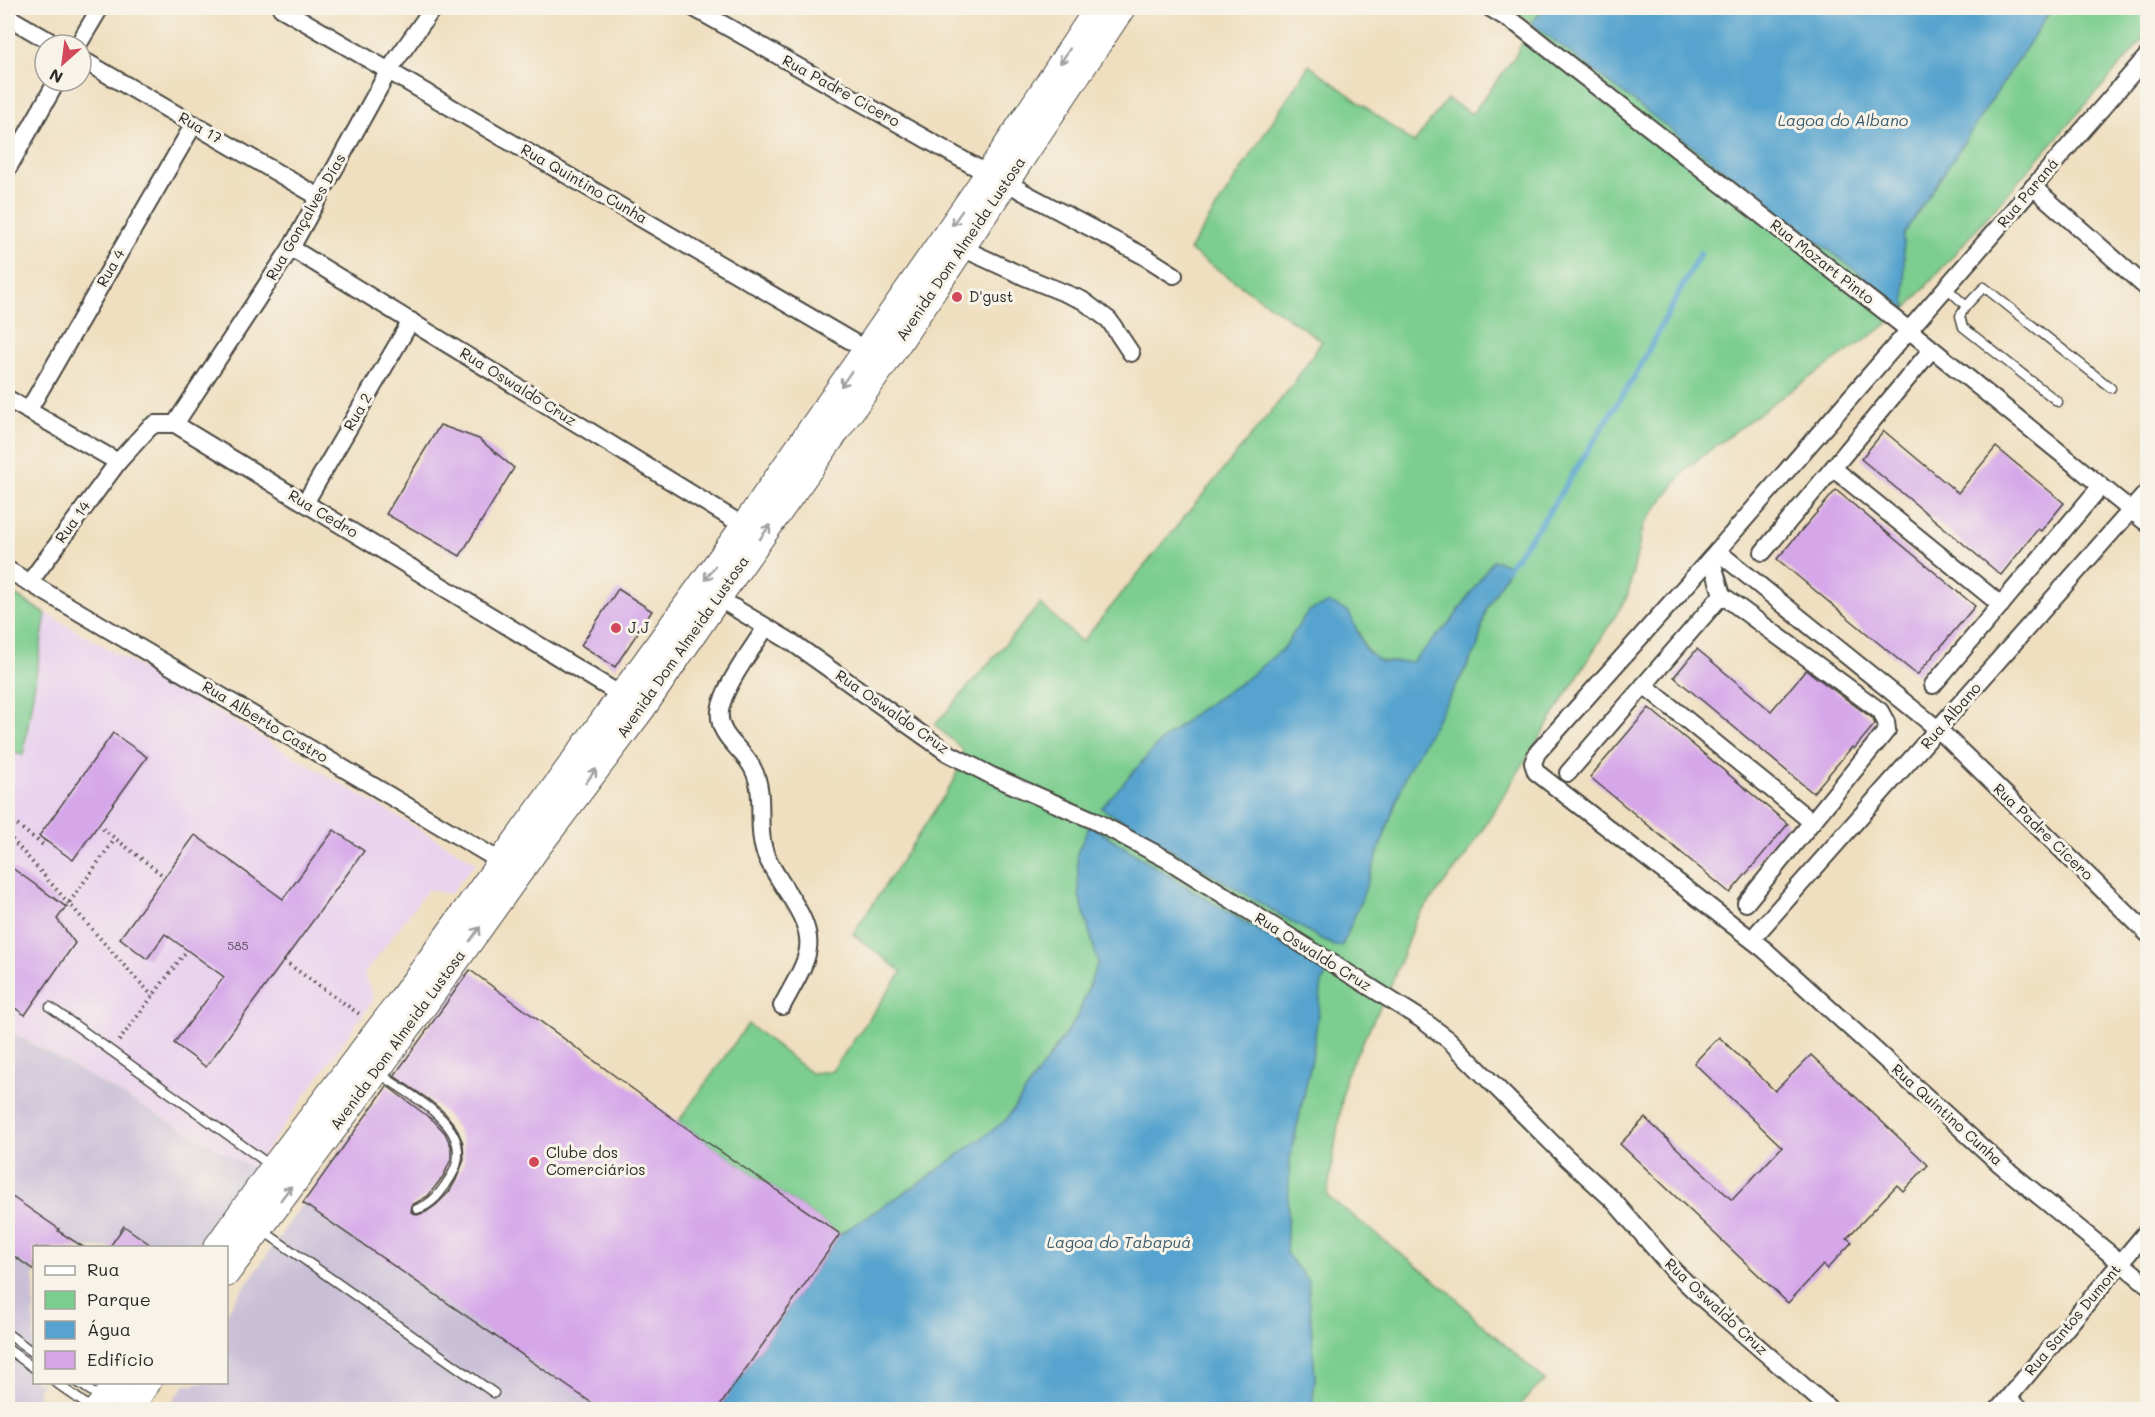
<svg xmlns="http://www.w3.org/2000/svg" width="2155" height="1417" viewBox="0 0 2155 1417" font-family="Mali,sans-serif">
	<rect width="100%" height="100%" fill="#f7f3e8"/>
	<filter id="ink" filterUnits="userSpaceOnUse"><feTurbulence type="fractalNoise" baseFrequency=".0167" numOctaves="2"/><feDisplacementMap in="SourceGraphic" scale="12" xChannelSelector="R" yChannelSelector="G"/><feConvolveMatrix kernelMatrix="1 2 1 2 8 2 1 2 1" color-interpolation-filters="sRGB"/></filter>
	<filter id="wash" filterUnits="userSpaceOnUse"><feTurbulence type="fractalNoise" baseFrequency=".008" numOctaves="4" result="noise"/><feDisplacementMap in="SourceGraphic" scale="24" xChannelSelector="R" yChannelSelector="G"/><feGaussianBlur stdDeviation="1.35" result="paint"/><feColorMatrix in="noise" values="0 0 0 0 0 0 0 0 0 0 0 0 0 0 0 0 0 1.4 0 .05"/><feComposite in="paint" operator="in"/></filter>
	<g filter="url(#wash)">
		<rect width="100%" height="100%" fill="#efdfc0"/>
		<path fill="#e9d2ee" d="M8,591L476,862L450,894L428,889L364,974L374,999L253,1169L8,1029Z"/>
		<g fill="#c9bfd7">
			<path d="M8,1030L253,1169L195,1247L34,1248V1382L42,1383L37,1390L45,1409H8Z"/>
			<path d="M303,1203L602,1410H166L186,1383L193,1386L196,1383L226,1382L227,1312Z"/>
		</g>
		<g fill="#7bcd8f" stroke="#537c5d" stroke-width="1.5" fill-rule="evenodd">
			<path d="M1510,8H1546L1532,23L1905,308L1903,235L2052,8H2147V35L1906,309L1875,333L1773,403L1689,466L1644,524L1627,597L1466,856L1416,919L1391,985L1346,1075L1327,1196L1450,1292L1476,1319L1545,1380L1515,1409H1312L1315,1377L1308,1281L1286,1253L1290,1159L1312,1058L1322,983L1328,970C1247,925 1168,876 1091,825L1077,853L1079,895L1098,962L1078,1015L1005,1121L924,1180L840,1234L678,1122L748,1024L811,1073L832,1071L902,972L853,934L954,781L963,750L935,725L1040,604L1082,642L1291,387L1322,341L1189,250L1309,65L1414,143L1447,99L1472,114L1516,55L1531,23ZM1493,560L1511,565L1486,610L1477,649L1406,774L1362,898L1342,946H1334L1297,925L1102,808L1159,743L1196,712L1242,682L1284,648L1308,611L1359,632C1370,665 1380,662 1412,663L1453,619Z"/>
			<path d="M8,591L46,614L23,755L8,752Z"/>
		</g>
		<g fill="#55a3ce" stroke="#40677c" stroke-width="1.5">
			<path d="M1546,8H2052L1903,235L1906,309L1531,23Z"/>
			<path d="M1493,560L1511,565L1486,610L1477,648L1406,774L1362,898L1342,946H1334L1297,925L1101,808L1159,743L1196,712L1242,682L1284,648L1308,611L1330,603L1349,612L1365,649L1381,662H1412L1453,619Z"/>
			<path d="M1090,825C1168,876 1247,926 1328,970L1322,983L1312,1058L1290,1159L1286,1253L1308,1281L1315,1378L1312,1409L717,1410L840,1234L924,1180L1005,1121L1078,1016L1098,962L1079,895L1077,853Z"/>
		</g>
		<g fill="none" stroke-linecap="round" stroke-linejoin="round">
			<path stroke="#55a3ce" stroke-width="6" d="M1507,569L1547,515L1636,374L1700,253"/>
		</g>
		<g id="blocks">
			<g fill="#d5a7e9">
				<path d="M440,425L479,439L514,468L460,556L386,514Z"/>
				<path d="M1884,431L1958,493L1996,447L2064,503L2041,531L2038,529L2001,575L1861,459Z"/>
				<path d="M1836,490L1975,606L1917,675L1777,559Z"/>
				<path d="M618,589L652,611L615,667L581,645Z"/>
				<path d="M1697,649L1771,711L1806,670L1872,718L1875,724L1854,749L1852,747L1813,793L1674,677Z"/>
				<path d="M1649,708L1788,824L1730,893L1590,777Z"/>
				<path d="M113,733L147,757L73,860L39,836Z"/>
				<path d="M334,830L364,851L206,1067L174,1043L224,977L165,934L147,959L120,938L195,835L283,899Z"/>
				<path d="M8,865L66,907L57,919L75,943L25,1015L8,1003Z"/>
				<path d="M470,970L678,1122L840,1234L717,1410H602L303,1203L387,1086L434,1121L445,1133L451,1146V1159L444,1175L428,1196L412,1205L411,1212L417,1215L426,1212L436,1205L449,1192L456,1180L464,1160L463,1143L456,1127L444,1112L428,1099L394,1076Z"/>
				<path d="M1719,1037L1775,1091L1811,1055L1928,1165L1903,1191L1897,1185L1847,1238L1852,1242L1827,1269L1823,1265L1788,1303L1620,1144L1645,1118L1732,1200L1782,1147L1694,1063Z"/>
				<path d="M8,1194L59,1229L58,1231L85,1248H34V1270L8,1252Z"/>
				<path d="M124,1226L155,1248H109Z"/>
			</g>
		</g>
	</g>
	<g filter="url(#ink)">
		<use href="#blocks" fill-opacity="0" stroke="#484641" stroke-width="1.5"/>
		<g fill="none" stroke-linecap="round" stroke-linejoin="round">
			<defs>
				<g id="lane">
					<path d="M1947,288L1966,306"/>
					<path d="M2058,402L1963,327L1960,316L1966,306L1984,287L2111,388"/>
					<path d="M50,1007L270,1165"/>
					<path d="M379,1073C412,1098 482,1128 450,1178C441,1192 433,1204 417,1209"/>
					<path d="M262,1230L494,1393"/>
					<path d="M8,1334L34,1353"/>
					<path d="M8,1349L34,1368"/>
					<path d="M55,1382L94,1410"/>
					<path d="M77,1382L101,1398"/>
					<path d="M2010,1395L2028,1410"/>
				</g>
				<g id="street">
					<path d="M281,8L875,355"/>
					<path d="M694,8L988,174"/>
					<path d="M1490,8L1518,25L1910,331L2148,524"/>
					<path d="M8,17L56,45"/>
					<path d="M78,45L100,8"/>
					<path d="M2148,55L1717,551L1537,753L1533,763L1536,772L1765,950L2000,1164L2148,1285"/>
					<path d="M81,59L319,197"/>
					<path d="M8,168L57,81"/>
					<path d="M1006,181L1023,192L1144,256L1174,275"/>
					<path d="M2033,187L2148,289"/>
					<path d="M291,248L744,526"/>
					<path d="M962,248L1025,277L1082,300L1109,320L1131,353"/>
					<path d="M8,399L118,462"/>
					<path d="M28,411L194,124"/>
					<path d="M175,424L291,248L389,70L433,8"/>
					<path d="M1834,469L2001,605"/>
					<path d="M305,503L411,321"/>
					<path d="M1717,551L1939,730L2148,934"/>
					<path d="M1763,552L1932,349"/>
					<path d="M8,570L500,861"/>
					<path d="M29,583L118,462L149,428L155,424H175L629,700"/>
					<path d="M1722,595L1880,711L1886,722L1887,730L1746,903"/>
					<path d="M718,598L793,643L948,753L992,776L1093,820L1168,860L1421,1019L1449,1040L1566,1157L1612,1199L1675,1272L1702,1298L1831,1410"/>
					<path d="M766,627C753,648 723,687 720,711C717,737 743,748 753,769C766,794 756,824 764,850C769,865 778,877 786,890C822,944 810,954 782,1006"/>
					<path d="M1644,685L1812,822"/>
					<path d="M1933,685L2101,486"/>
					<path d="M1568,773L1722,595L1711,558"/>
					<path d="M1752,939L2148,491"/>
					<path d="M1998,1410L2148,1230"/>
				</g>
				<g id="primary">
					<path d="M216,1248L273,1168L398,1004L744,526L988,174L1098,8"/>
					<path d="M226,1274L387,1057L537,848L642,709L718,598L885,363L1122,8"/>
					<path d="M97,1410L117,1382"/>
					<path d="M128,1410L148,1382"/>
				</g>
			</defs>
			<use href="#lane" stroke="#484641" stroke-width="11"/>
			<use href="#street" stroke="#484641" stroke-width="20"/>
			<use href="#primary" stroke="#484641" stroke-width="28"/>
			<g stroke="#484641" stroke-width="4" stroke-dasharray="1.5 4.5" stroke-linecap="butt">
				<path d="M8,818L43,845L45,841"/>
				<path d="M98,825L165,877"/>
				<path d="M8,835L130,972L153,996"/>
				<path d="M66,907L115,839"/>
				<path d="M284,961L362,1016"/>
				<path d="M119,1041L187,950"/>
			</g>
			<use href="#lane" stroke="#fff" stroke-width="8"/>
			<use href="#street" stroke="#fff" stroke-width="16"/>
			<use href="#primary" stroke="#fff" stroke-width="26"/>
		</g>
		<defs><path id="oneway-shaft" d="M-6 0H5M1.5-3L5.5 0L1.5 3" fill="none" stroke-width="1.6" stroke-linecap="round" stroke-linejoin="round" transform="scale(1.5)"/></defs>
		<g stroke="#a0a0a0">
			<use href="#oneway-shaft" transform="translate(1065 56) rotate(123)"/>
			<use href="#oneway-shaft" transform="translate(957 218) rotate(125)"/>
			<use href="#oneway-shaft" transform="translate(846 379) rotate(125)"/>
			<use href="#oneway-shaft" transform="translate(765 532) rotate(-54)"/>
			<use href="#oneway-shaft" transform="translate(710 573) rotate(126)"/>
			<use href="#oneway-shaft" transform="translate(591 776) rotate(-53)"/>
			<use href="#oneway-shaft" transform="translate(475 934) rotate(-54)"/>
			<use href="#oneway-shaft" transform="translate(286 1193) rotate(-53)"/>
		</g>
	</g>
	<g fill="#d1495b" stroke="#f7f3e8" stroke-width="2">
		<circle cx="957" cy="297" r="6"/>
		<circle cx="616" cy="628" r="6"/>
		<circle cx="534" cy="1162" r="6"/>
	</g>
	<g text-anchor="middle" stroke-width="6" stroke-linejoin="round" paint-order="stroke">
		<g font-size="12" fill="#564a5a">
			<text x="238" y="950">585</text>
		</g>
		<g font-size="15" fill="#2b2b2b" stroke="#f7f3e8">
			<text transform="translate(841 91) rotate(29)" y="5">Rua Padre Cícero</text>
			<text transform="translate(200 128) rotate(30)" y="5">Rua 17</text>
			<text transform="translate(584 184) rotate(30)" y="5">Rua Quintino Cunha</text>
			<text transform="translate(2028 193) rotate(-50)" y="5">Rua Paraná</text>
			<text transform="translate(306 217) rotate(-60)" y="5">Rua Gonçalves Días</text>
			<text transform="translate(961 249) rotate(-56)" y="5">Avenida Dom Almeida Lustosa</text>
			<text transform="translate(1822 262) rotate(38)" y="5">Rua Mozart Pinto</text>
			<text transform="translate(111 268) rotate(-60)" y="5">Rua 4</text>
			<text transform="translate(518 387) rotate(32)" y="5">Rua Oswaldo Cruz</text>
			<text transform="translate(358 412) rotate(-60)" y="5">Rua 2</text>
			<text transform="translate(323 514) rotate(31)" y="5">Rua Cedro</text>
			<text transform="translate(73 522) rotate(-54)" y="5">Rua 14</text>
			<text transform="translate(683 647) rotate(-55)" y="5">Avenida Dom Almeida Lustosa</text>
			<text transform="translate(892 712) rotate(35)" y="5">Rua Oswaldo Cruz</text>
			<text transform="translate(1951 716) rotate(-49)" y="5">Rua Albano</text>
			<text transform="translate(265 722) rotate(31)" y="5">Rua Alberto Castro</text>
			<text transform="translate(2043 832) rotate(44)" y="5">Rua Padre Cícero</text>
			<text transform="translate(1313 952) rotate(32)" y="5">Rua Oswaldo Cruz</text>
			<text transform="translate(398 1040) rotate(-54)" y="5">Avenida Dom Almeida Lustosa</text>
			<text transform="translate(1947 1115) rotate(42)" y="5">Rua Quintino Cunha</text>
			<text transform="translate(1716 1307) rotate(43)" y="5">Rua Oswaldo Cruz</text>
			<text transform="translate(2073 1320) rotate(-50)" y="5">Rua Santos Dumont</text>
		</g>
		<g font-size="15" fill="#2b2b2b" stroke="#f7f3e8" text-anchor="start">
			<text x="969" y="302">D'gust</text>
			<text x="628" y="633">J.J</text>
			<text x="546" y="1158">Clube dos<tspan x="546" dy="17">Comerciários</tspan></text>
		</g>
		<g font-size="16" font-style="italic" fill="#3c5b6c" stroke="#f7f3e8">
			<text x="1843" y="126">Lagoa do Albano</text>
			<text x="1119" y="1248">Lagoa do Tabapuá</text>
		</g>
	</g>
	<rect width="2155" height="1417" fill="none" stroke="#f7f3e8" stroke-width="30"/>
	<rect x="33" y="1246" width="195" height="138" fill="#f7f3e8" stroke="#a5a39c" stroke-width="1.5"/>
	<rect x="45" y="1266" width="30" height="9" fill="#ffffff" stroke="#a5a39c" stroke-width="1.5"/>
	<text x="87" y="1276" font-size="18" fill="#2b2b2b">Rua</text>
	<rect x="45" y="1291" width="30" height="18" fill="#7bcd8f" stroke="#a5a39c" stroke-width="1.5"/>
	<text x="87" y="1306" font-size="18" fill="#2b2b2b">Parque</text>
	<rect x="45" y="1321" width="30" height="18" fill="#55a3ce" stroke="#a5a39c" stroke-width="1.5"/>
	<text x="87" y="1336" font-size="18" fill="#2b2b2b">Água</text>
	<rect x="45" y="1351" width="30" height="18" fill="#d5a7e9" stroke="#a5a39c" stroke-width="1.5"/>
	<text x="87" y="1366" font-size="18" fill="#2b2b2b">Edifício</text>
	<g transform="translate(63 63) rotate(208)"><circle r="28" fill="#f7f3e8" stroke="#a5a39c" stroke-width="1.5"/>
	<path d="M0-4.5L10 22L0 15L-10 22Z" fill="#d1495b"/>
	<text y="-9" font-size="16" font-weight="bold" text-anchor="middle" fill="#2b2b2b">N</text>
	</g>
</svg>
